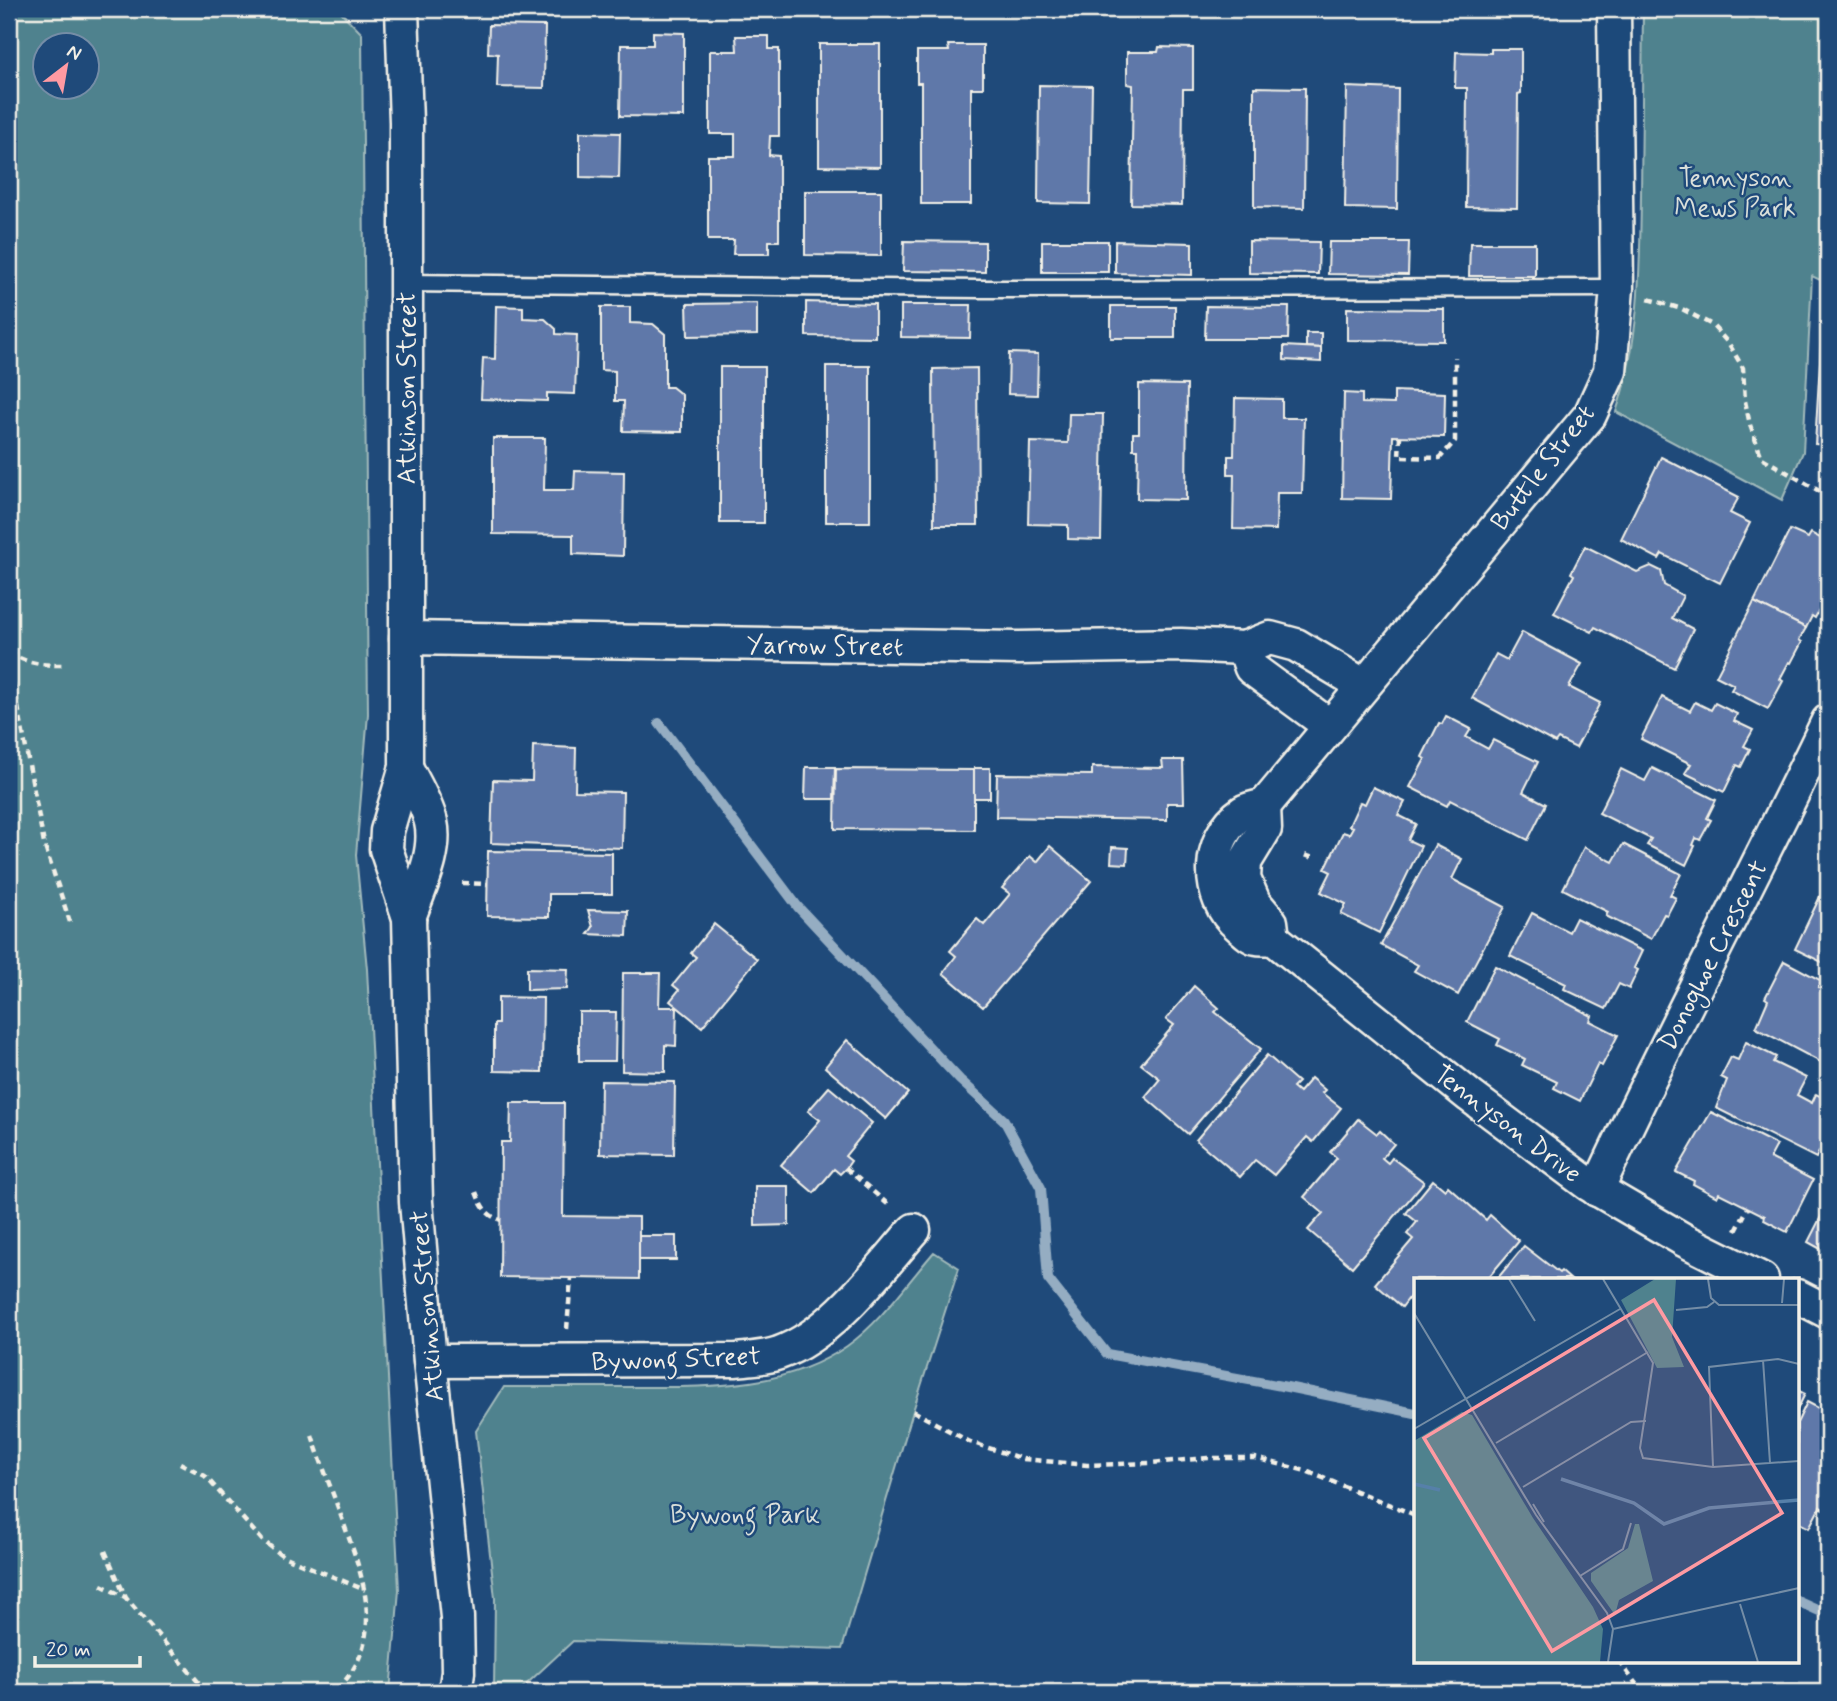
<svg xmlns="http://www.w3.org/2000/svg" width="1837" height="1701" viewBox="0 0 1837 1701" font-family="Mynerve,sans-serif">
	<rect width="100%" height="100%" fill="#1f4a7a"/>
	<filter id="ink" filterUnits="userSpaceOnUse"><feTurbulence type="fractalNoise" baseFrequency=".0143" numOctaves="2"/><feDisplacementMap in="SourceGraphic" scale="14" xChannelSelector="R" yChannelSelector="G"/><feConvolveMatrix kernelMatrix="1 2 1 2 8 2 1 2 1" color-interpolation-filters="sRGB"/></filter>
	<g filter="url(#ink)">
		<g fill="#4f828e" stroke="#a2babb" stroke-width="2" fill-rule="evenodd">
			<path d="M9,9H338L362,34L368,714L356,855L367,969L399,1590L390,1692H9ZM46,46H88V88H46Z"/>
			<path d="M1643,9H1828V262L1820,280L1812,276L1803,452L1782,500L1616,412C1640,342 1640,269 1641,196C1642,133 1642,71 1643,9Z"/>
			<path d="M934,1252L959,1268L913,1411L842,1649L573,1641L518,1692H494L495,1598L476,1431L504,1387C546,1387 589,1387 632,1387C705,1387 785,1390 847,1346C881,1322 907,1283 934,1252Z"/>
		</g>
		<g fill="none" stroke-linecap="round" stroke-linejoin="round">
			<g stroke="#95adc2" stroke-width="10">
				<path d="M659,723L798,907L960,1080L1004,1120L1041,1188L1048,1279L1107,1354L1287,1387L1415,1413"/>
				<path d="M1797,1601L1828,1615"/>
			</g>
		</g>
		<g fill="#5f78a9" stroke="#f4f1e8" stroke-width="2">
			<path d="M489,25L545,26L544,88L497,87L498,54L488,53Z"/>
			<path d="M653,32L684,33V117L620,116L621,45H653Z"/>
			<path d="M736,36H769V49H779V136H770L769,155L779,156V241H769V254H733L734,240H708V156H735V134H710V51H737Z"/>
			<path d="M819,44H880V167L819,166Z"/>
			<path d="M948,45H983V88H971V204H921V83H917V51H949Z"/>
			<path d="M1159,47L1193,48V89H1183L1182,205L1131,204L1133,85L1127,84V52H1158Z"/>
			<path d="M1491,49H1521V93L1518,94L1517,208L1466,207L1467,88H1455L1456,52L1491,53Z"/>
			<path d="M1039,85L1092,86L1090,204L1038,203Z"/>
			<path d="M1254,87L1305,88L1304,208L1254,207Z"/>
			<path d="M1347,87L1398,89L1397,209L1345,208Z"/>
			<path d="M580,132L620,133L619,178L580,177Z"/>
			<path d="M805,191H881V256L805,255Z"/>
			<path d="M904,241L985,242V272L903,271Z"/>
			<rect x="1042" y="241" width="66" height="31"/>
			<path d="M1115,241L1192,243V275L1115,273Z"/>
			<path d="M1249,241L1319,242L1318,274L1249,273Z"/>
			<path d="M1329,242H1409L1408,275L1328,274Z"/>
			<path d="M1470,243H1535V276H1469Z"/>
			<path d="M806,302L875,304V337L806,336Z"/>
			<path d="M757,303V335L688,336L687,304Z"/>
			<path d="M901,305H971L970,338L901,337Z"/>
			<path d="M496,306L523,307V318L545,319L556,329V334L577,335L575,394L547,393V401L481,399L483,358L495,359Z"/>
			<rect x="1111" y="306" width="64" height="32"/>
			<path d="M1206,306L1289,307L1288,339H1205Z"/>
			<path d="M601,307H630V323L653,324L665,334V387H672L682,395V432L623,431L624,401H615V371L601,370Z"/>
			<path d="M1347,308L1444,309V341L1347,340Z"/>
			<path d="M1306,333H1321V348L1306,347Z"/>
			<path d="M1821,345H1828V445L1815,444Z"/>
			<path d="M1284,346L1321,348V362L1284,360Z"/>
			<path d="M1009,353L1038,354L1037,395L1008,394Z"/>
			<rect x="826" y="366" width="44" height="156"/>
			<rect x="720" y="367" width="44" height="156"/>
			<path d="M977,368L978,525H934L933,369Z"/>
			<path d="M1139,384L1187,385L1186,500L1137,499L1138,449H1133V433H1139Z"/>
			<path d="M1394,391L1445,393L1444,437L1393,436L1391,499L1342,498L1344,393L1362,394V403L1394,404Z"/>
			<path d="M1235,398L1282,399V418H1304L1302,493H1277L1276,530L1233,529L1234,474H1228V456H1234Z"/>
			<path d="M1069,414H1103L1101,540L1068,539V525L1028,524L1030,442L1068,443Z"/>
			<path d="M493,438H545L544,490H574L575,471L624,472L623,556L573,554V535L493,534Z"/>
			<path d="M1661,457L1739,497L1730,513L1750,523L1720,583L1662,554L1659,559L1621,539Z"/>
			<path d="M1790,530L1808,538L1811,533L1828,542V583L1821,597L1825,599L1815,618L1812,616L1806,628L1754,602Z"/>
			<path d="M1585,546L1637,572L1651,566L1661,571L1664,585L1683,596L1672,618L1693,629L1674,668L1595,627L1592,632L1554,613L1574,575L1571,573Z"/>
			<path d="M1754,602L1806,628L1799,640L1802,642L1791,663L1789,662L1780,679L1783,681L1768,709L1731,690L1734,685L1716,676Z"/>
			<path d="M1522,632L1582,664L1569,687L1600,703L1576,748L1558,739L1555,743L1472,698L1496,654L1507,660Z"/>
			<path d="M1662,697L1690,711L1695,702L1711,710L1715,703L1737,714L1734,721L1753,730L1744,746L1750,749L1741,767L1737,765L1724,792L1685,773L1691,764L1641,739Z"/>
			<path d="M1446,716L1471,729L1466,737L1488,749L1493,740L1538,762L1523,792L1546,804L1528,840L1450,800L1447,806L1410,787L1425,759L1422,757L1439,723L1442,724Z"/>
			<path d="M533,746L576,748L575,791L623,792L622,848L491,843L493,780L532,781Z"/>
			<path d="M1162,760H1183L1184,803H1167V820L996,817L997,774L1092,775V767L1163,768Z"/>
			<path d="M806,767H835L834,799H805Z"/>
			<rect x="974" y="768" width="16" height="30"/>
			<path d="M1652,768L1716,800L1707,818L1711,820L1700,840L1696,838L1693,845L1695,846L1686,865L1647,845L1651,839L1599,813L1621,769L1645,781Z"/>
			<path d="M836,769L974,770V830L835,829Z"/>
			<path d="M1373,787L1405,802L1398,815L1416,824L1408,840L1421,846L1379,933L1341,914L1346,904L1321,892L1331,872L1325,869L1343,832L1349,834L1353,827L1349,826L1360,802L1365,804Z"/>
			<path d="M1623,844L1681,874L1670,895L1676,898L1667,915L1664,914L1651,939L1606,916L1608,912L1563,889L1584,847L1613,862Z"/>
			<path d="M1435,845L1462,859L1452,879L1505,907L1458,995L1414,971L1418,965L1381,945Z"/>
			<path d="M1050,846L1091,881L983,1007L943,973L956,956L950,951L977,919L984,925L1010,894L1002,888L1030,856L1037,862Z"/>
			<path d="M1112,847L1128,848L1127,864L1111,863Z"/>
			<path d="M488,851L612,853V894H549V917L487,916Z"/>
			<path d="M1826,884L1828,886V965L1795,949Z"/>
			<path d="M588,910L628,911L627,936L588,934L593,927Z"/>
			<path d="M1532,913L1569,932L1576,918L1642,951L1634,968L1638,970L1629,989L1619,984L1606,1009L1564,989L1566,984L1510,956Z"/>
			<path d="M714,924L757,959L702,1027L670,1001L679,990L673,985L696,957L691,953Z"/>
			<path d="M1784,961L1822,981L1818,987L1828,992V1066L1756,1028L1768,1000L1765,998Z"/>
			<path d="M1495,966L1592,1016L1590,1021L1618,1035L1602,1066L1598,1064L1580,1101L1554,1088L1557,1082L1522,1065L1525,1059L1497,1045L1500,1039L1467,1022Z"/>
			<path d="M527,968L568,969L567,989L527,990Z"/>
			<path d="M623,973H660L659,1007H677L676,1046L665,1045V1072L622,1071Z"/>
			<path d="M1194,986L1219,1008L1215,1012L1261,1049L1188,1134L1145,1097L1160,1079L1141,1064L1174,1025L1166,1019Z"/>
			<path d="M498,997L543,998L542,1072L494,1071V1024H498Z"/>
			<path d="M579,1012H616L615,1061H579Z"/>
			<path d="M847,1040L908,1093L886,1119L825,1067Z"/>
			<path d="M1746,1042L1776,1057L1773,1062L1806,1078L1797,1095L1812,1103L1816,1094L1828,1100V1134L1816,1158L1716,1108L1727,1080L1721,1077L1731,1057L1738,1060Z"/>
			<path d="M1267,1055L1298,1082L1293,1087L1299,1092L1311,1078L1325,1090L1322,1093L1341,1108L1313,1142L1307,1137L1274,1175L1255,1160L1240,1177L1196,1140Z"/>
			<path d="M601,1081L675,1082L674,1155L600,1154Z"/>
			<path d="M829,1087L872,1123L845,1156L851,1161L846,1168L840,1174L834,1169L814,1193L781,1165L820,1120L808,1111Z"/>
			<path d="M511,1103H564L563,1216L639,1217V1279L500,1277L501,1142H510Z"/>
			<path d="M1711,1112L1777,1145L1770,1158L1813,1180L1787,1232L1764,1220L1765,1216L1719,1193L1717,1197L1693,1184L1694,1181L1676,1172Z"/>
			<path d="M1358,1119L1377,1134L1380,1131L1394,1144L1382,1158L1388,1163L1392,1158L1424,1182L1352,1267L1308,1230L1323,1213L1304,1197L1337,1158L1330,1152Z"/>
			<path d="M1433,1180L1445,1190L1448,1186L1486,1220L1490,1215L1519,1241L1487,1279H1415V1290L1402,1307L1375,1284L1413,1239L1407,1234L1417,1222L1406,1213Z"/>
			<path d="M755,1186H789V1225L755,1226Z"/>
			<path d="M1828,1203V1253L1808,1242Z"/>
			<rect x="639" y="1236" width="37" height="24"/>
			<path d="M1524,1246L1559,1273L1561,1271L1570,1279H1497Z"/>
			<path d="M1797,1390L1805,1394L1797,1410Z"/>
			<path d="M1807,1402L1828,1413V1511L1820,1507L1809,1528L1797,1522V1423Z"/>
		</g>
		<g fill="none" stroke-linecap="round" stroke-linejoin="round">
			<defs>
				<path id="service" d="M406,283L980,289L1617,288"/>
				<g id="minor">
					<path d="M402,9L406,122V767L387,831L386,849L409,918L416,1202L430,1361L457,1617L458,1672L455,1692"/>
					<path d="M406,638L1019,648L1181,645L1244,648L1270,638L1296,645L1363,685"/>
					<path d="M1244,648L1251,668L1330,726"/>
					<path d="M406,767C415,785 426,802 431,822C438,853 419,889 409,918"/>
					<path d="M1264,806L1590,415L1610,371L1617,288L1614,9"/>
					<path d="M1264,806C1257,807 1249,808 1243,812C1206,837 1204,898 1239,926C1244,930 1250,937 1257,938C1261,939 1268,938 1273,938L1470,1096L1588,1184L1684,1240L1762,1279"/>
					<path d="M1264,806L1265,829L1245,862L1244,879L1254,902L1271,922L1273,938"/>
					<path d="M1597,1190C1670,1032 1753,878 1828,721"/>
					<path d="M1797,1296L1828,1312"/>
					<path d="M430,1361L736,1360C750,1358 766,1358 779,1353C831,1335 878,1271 914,1230"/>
				</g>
			</defs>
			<use href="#service" stroke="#f4f1e8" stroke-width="21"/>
			<use href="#minor" stroke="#f4f1e8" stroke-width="37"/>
			<g stroke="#f4f1e8" stroke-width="4.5" stroke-dasharray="7 5" stroke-linecap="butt">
				<path d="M1648,299L1682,309L1712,325L1729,344L1743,368L1745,401L1750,425L1762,458L1828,496"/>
				<path d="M1400,436L1399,457L1440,458L1455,441V357"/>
				<path d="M9,652C26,664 43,665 64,665"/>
				<path d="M9,659L44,844L70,922"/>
				<path d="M1305,855L1313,858"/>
				<path d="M462,883L487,884"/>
				<path d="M846,1168L891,1207"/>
				<path d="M476,1192C481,1205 486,1216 501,1220"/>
				<path d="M1736,1231L1748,1208"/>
				<path d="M567,1329L571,1278"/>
				<path d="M913,1411L970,1442L1023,1459L1087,1465L1151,1463L1208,1458H1255L1306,1471L1415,1515"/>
				<path d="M312,1435C322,1466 334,1496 345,1527C366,1584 386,1645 334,1692"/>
				<path d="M180,1463L205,1476L262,1540L283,1556L365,1590"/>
				<path d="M105,1551L126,1598L207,1692"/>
				<path d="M101,1585L125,1597"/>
				<path d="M1619,1661L1642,1692"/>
			</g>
			<use href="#service" stroke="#1f4a7a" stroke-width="16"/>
			<use href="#minor" stroke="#1f4a7a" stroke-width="32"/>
		</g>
	</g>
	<g text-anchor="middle" stroke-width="5" stroke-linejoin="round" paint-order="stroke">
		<g font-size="26" fill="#dbe0da" stroke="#1f4a7a">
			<text x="1735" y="186">Tennyson<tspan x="1735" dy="30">Mews Park</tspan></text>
			<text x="745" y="1523">Bywong Park</text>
		</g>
		<g font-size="26" fill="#f4f1e8" stroke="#1f4a7a">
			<text transform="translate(406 388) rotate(-90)" y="9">Atkinson Street</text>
			<text transform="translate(1542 467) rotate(-52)" y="9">Buttle Street</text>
			<text transform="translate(825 645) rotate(1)" y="9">Yarrow Street</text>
			<text transform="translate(1712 955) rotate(-63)" y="9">Donoghoe Crescent</text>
			<text transform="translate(1508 1123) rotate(37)" y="9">Tennyson Drive</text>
			<text transform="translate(426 1306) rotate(-95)" y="9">Atkinson Street</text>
			<text transform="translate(676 1358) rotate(-2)" y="9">Bywong Street</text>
		</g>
	</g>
	<g transform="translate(1414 1278)">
		<rect width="385" height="385" fill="#1f4a7a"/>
		<path d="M241,1H262L258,59L270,89L243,90L207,22ZM48,134L58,137L119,240L179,329L189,351L186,384H0V163ZM221,246H225L239,303L205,322L201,337L177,303V295L214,270Z" fill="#4f828e"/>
		<path fill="none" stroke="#5680a9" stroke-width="3.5" d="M147,201L220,225L250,246L295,230L385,222M0,206L26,212"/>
		<path fill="none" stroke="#748da6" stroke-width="2" d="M95,1L121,43M189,1L239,85L226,170L229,180L299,189L385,183M294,1L297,20L305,27H385M368,25L370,1M262,32L293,29L300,24M0,35L122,237L193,335L199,351L194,384M349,82L356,185M0,151L206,31M82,165L234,74M299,189L295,89L364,81L385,86M109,209L217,144L232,143M119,226L130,244M166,298L209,271L217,245M326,326L344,384M199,351L385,310"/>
		<path fill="#ff9aa2" fill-opacity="0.15" stroke="#ff9aa2" stroke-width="3.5" d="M240,22L368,235L138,373L10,160Z"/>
		<rect width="385" height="385" fill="none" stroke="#f4f1e8" stroke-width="3.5"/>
	</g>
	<rect width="1837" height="1701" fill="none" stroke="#1f4a7a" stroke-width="35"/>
	<rect x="18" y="18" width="1802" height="1666" fill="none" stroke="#f4f1e8" stroke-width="2.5" filter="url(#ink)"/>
	<g transform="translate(66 66) rotate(31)"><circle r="33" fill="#1f4a7a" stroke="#748da6" stroke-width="2"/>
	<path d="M0-5L12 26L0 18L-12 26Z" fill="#ff9aa2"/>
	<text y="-10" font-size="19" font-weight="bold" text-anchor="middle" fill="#f4f1e8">N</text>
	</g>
	<path d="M35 1656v10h105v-10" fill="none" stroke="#f4f1e8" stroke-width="3.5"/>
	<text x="46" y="1656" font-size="21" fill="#f4f1e8" stroke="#1f4a7a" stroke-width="5" paint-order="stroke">20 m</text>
</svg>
